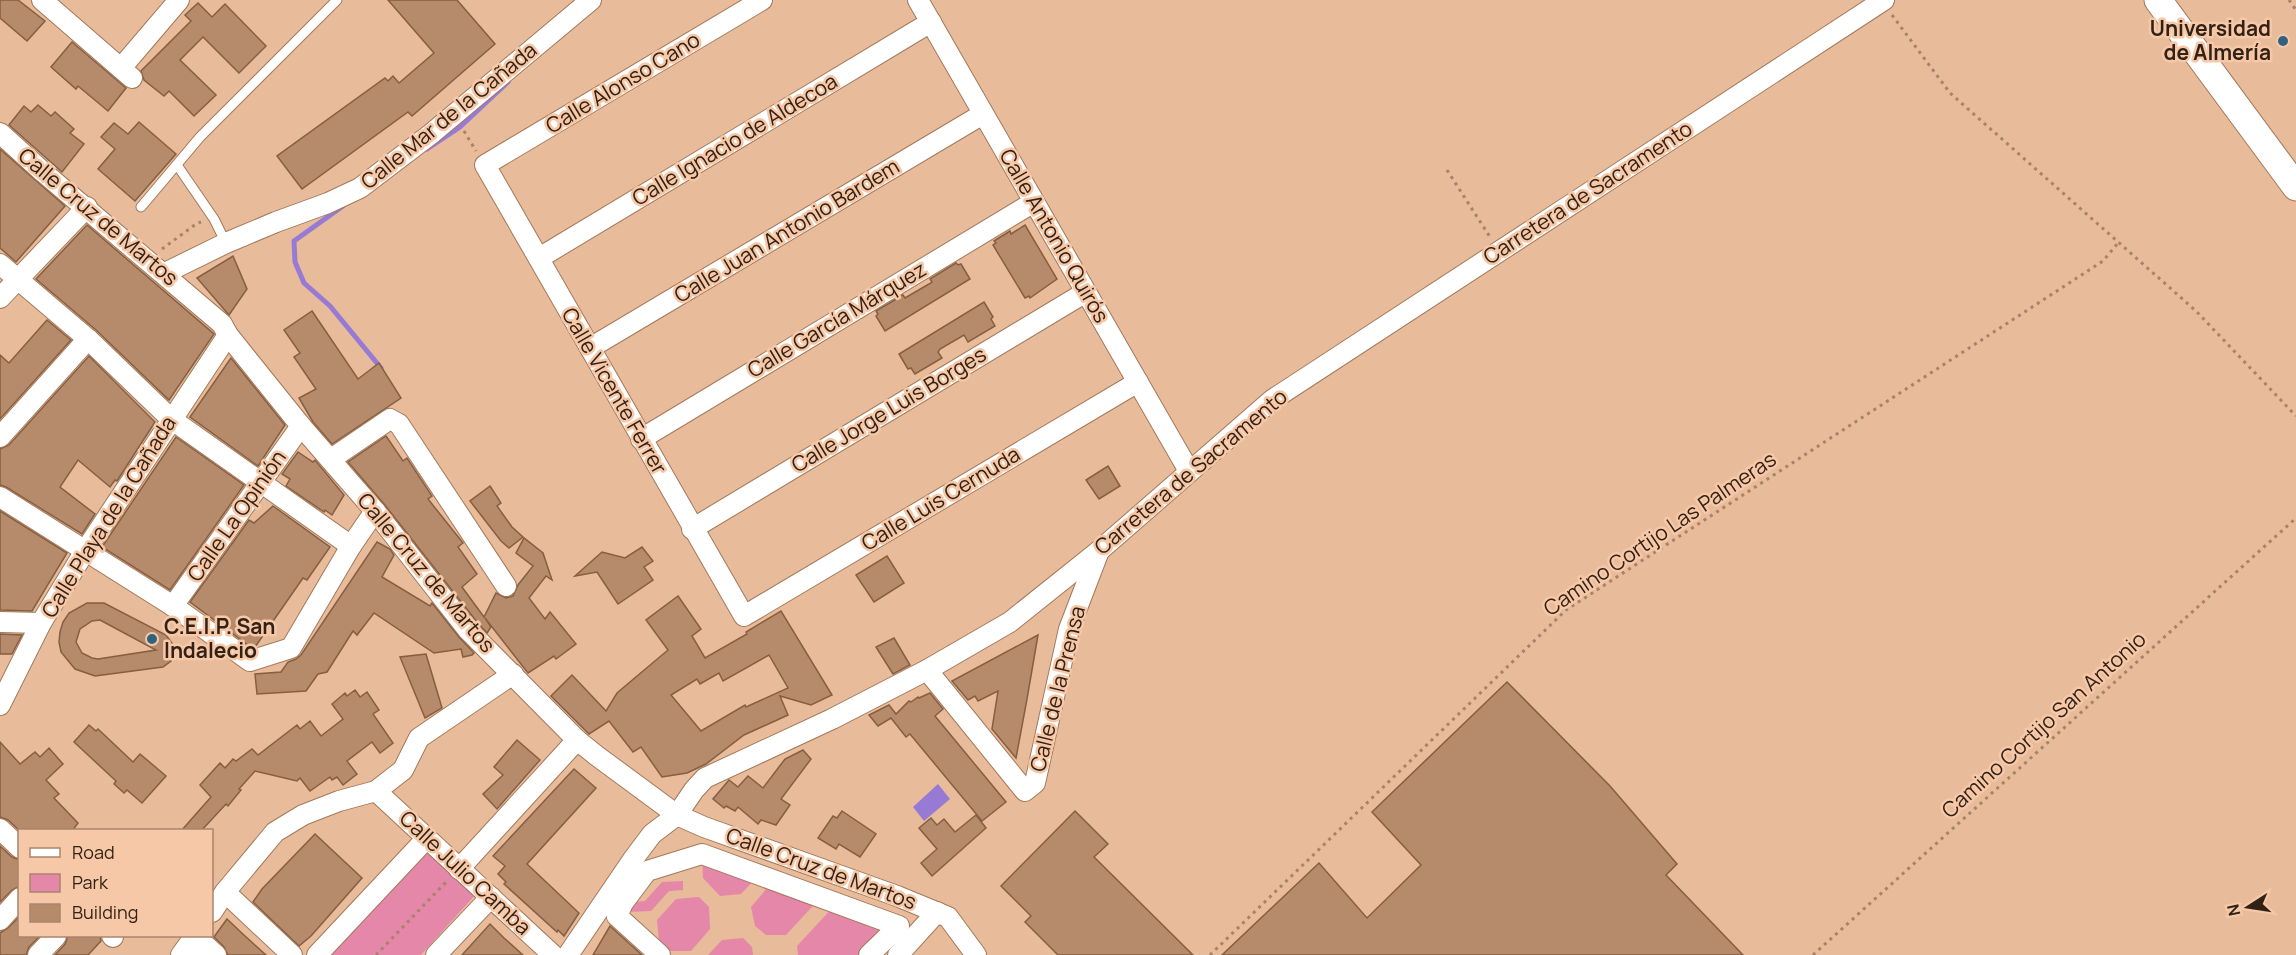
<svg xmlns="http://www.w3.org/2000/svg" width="2296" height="955" viewBox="0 0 2296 955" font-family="Manrope,sans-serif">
	<rect width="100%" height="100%" fill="#e8bb9a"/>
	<g fill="#e487a9">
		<path d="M424,849L476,894L421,955H330Z"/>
		<path d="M702,854L759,875L741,894L720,896L703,878Z"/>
		<path d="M774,880L821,897L786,935H766L755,926L751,907Z"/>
		<path d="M683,881V890L669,891L651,911L627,912L623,903L645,901L662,882Z"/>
		<path d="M699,897L709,907L710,929L691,951H669L659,941L657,920L676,899Z"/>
		<path d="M837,903L899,926L869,955H798L797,946Z"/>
		<path d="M743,938L752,947L753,955H708L722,940Z"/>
	</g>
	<path fill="#977ad4" d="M938,784L950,799L924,821L913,807Z"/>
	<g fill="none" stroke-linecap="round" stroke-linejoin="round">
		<g stroke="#977ad4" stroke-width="5">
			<path d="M427,149L460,127L508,82"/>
			<path d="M343,206L294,241L295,262L304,283L330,306L381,368"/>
		</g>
	</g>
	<g fill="#b68b6c" stroke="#865e40" stroke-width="1.5" fill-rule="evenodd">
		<path d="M0,0H18L45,21L27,41L0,18Z"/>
		<path d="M388,0H457L495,44L412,116L408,112L302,189L277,156L385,78L388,81L393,76L399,83L434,53Z"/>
		<path d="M198,3L212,17L225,4L266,46L239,73L203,37L180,60L216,95L194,116L169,91L164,96L144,80L141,71L191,21L185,15Z"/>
		<path d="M72,42L126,88L108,111L78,86L76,89L51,67Z"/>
		<path d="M38,105L51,116L55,112L74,129L70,133L84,144L62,172L9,125L24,106L31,112Z"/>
		<path d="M139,122L176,154L135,201L98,169L115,149L101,137L114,123L128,134Z"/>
		<path d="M0,149L65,206L16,262L0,248Z"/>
		<path d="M87,225L214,334L169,400L96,330L36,279Z"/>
		<path d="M1025,225L1057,279L1030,298L1029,296L1025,298L993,245L996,243L994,241L1010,231L1011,234Z"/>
		<path d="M233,256L247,289L229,315L197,278Z"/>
		<path d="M956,263L958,265L961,264L970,279L885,331L876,316L878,314L876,311L903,295L905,298L929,284L932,282L930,279Z"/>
		<path d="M984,302L993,317L991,319L995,326L968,342L964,335L940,349L938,352L942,358L915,374L911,368L908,369L899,354Z"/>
		<path d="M312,311L358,379L379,363L401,398L332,444L313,422L299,398L316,389L294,357L300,353L284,330Z"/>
		<path d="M47,320L71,340L0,419V355L9,363Z"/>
		<path d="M89,356L155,422L117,481L115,480L110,487L78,460L60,487L95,514L82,534L6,487L0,485V449L9,445Z"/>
		<path d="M231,358L285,425L258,466L190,417Z"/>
		<path d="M386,436L403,461L407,458L432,496L428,499L463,543L458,547L477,574L462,587L484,617L496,593L506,598L513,596L518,585L533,566L516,553L524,538L543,553L552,580L546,576L529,598L545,619L550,612L576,644L556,659L554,656L528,673L485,618L491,627L487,633L477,622L384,504L348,462Z"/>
		<path d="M176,437L244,485L170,590L102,547Z"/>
		<path d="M298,452L313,462L315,460L344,495L332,515L325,510L324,512L286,486L290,479L282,474Z"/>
		<path d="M1108,466L1120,486L1099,499L1086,480Z"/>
		<path d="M490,486L501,503L497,506L512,527L523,537L509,548L501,541L470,501Z"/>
		<path d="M273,506L330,547L307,580L303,578L255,647L252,648L190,602L249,520L254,523Z"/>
		<path d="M0,511L67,553L32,611L0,610Z"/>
		<path d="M377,542L390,549L394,555L382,577L430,606L432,603L459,637L474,653L472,655L463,657L461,649L434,653L374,613L357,635L353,631L327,672L318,674L306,691L257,694L255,674L281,672L288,662L296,659L301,655Z"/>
		<path d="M642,547L653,561L644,567L653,580L618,604L597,572L575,576L602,552L625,558Z"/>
		<path d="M887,556L904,583L874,602L856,575Z"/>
		<path d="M678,596L701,629L692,636L705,658L747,634L746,632L781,611L832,695L811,705L780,696L788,715L744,735L706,764L687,773L662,777L641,747L633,752L609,721L589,734L551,696L572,675L606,711L617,693L668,650L646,620ZM769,655L788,688L746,707L745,705L701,731L671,695L697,679L700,684L719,673L723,681Z"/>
		<path d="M87,603H104L166,635L174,646L171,661L163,667L95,676L75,669L61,652L59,642L60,632L63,622L69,613ZM100,620L156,650L98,659L92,658L82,653L76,642L80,629L92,621Z"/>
		<path d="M0,634L22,635L12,654H0Z"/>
		<path d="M1038,635L1027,699L1016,758L992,729L998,691L978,701L975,696L968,700L952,681Z"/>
		<path d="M894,638L910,665L893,674L876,647Z"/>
		<path d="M426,654L442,708L425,718L400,657Z"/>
		<path d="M1507,682L1610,786L1677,864L1666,875L1743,955H1222L1319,863L1367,918L1421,865L1372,812Z"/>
		<path d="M355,690L360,697L367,692L379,710L373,714L393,743L380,753L372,742L347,761L357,774L343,785L337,777L332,780L330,777L310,791L300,778L297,781L255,771L239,789L241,790L228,806L226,804L201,831H181L211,797L200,785L220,763L225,768L233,759L236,761L252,749L258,755L297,725L300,729L310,721L321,736L343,719L332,704L345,693L347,696Z"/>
		<path d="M930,693L943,709L935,716L1006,802L982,821L910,734L906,737L891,718L878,726L869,715L889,705L896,714L909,701L911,702L918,697L919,698Z"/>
		<path d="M89,725L96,731L98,729L133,762L140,754L166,776L142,803L127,790L124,793L114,784L116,781L74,742Z"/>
		<path d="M517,740L540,760L497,809L483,794L503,775L494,767Z"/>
		<path d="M0,742L20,764L35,752L40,757L49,748L63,764L46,780L59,794L54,798L78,823L72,831H20L8,820L0,817Z"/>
		<path d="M803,750L811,759L781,799L790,805L776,825L761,820L758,824L738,807L735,811L726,806L724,808L713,799L729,780L738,787L748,776L763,788L785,759Z"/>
		<path d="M574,769L596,788L527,864L579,913L564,936L558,930L557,932L504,884L506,882L498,874L505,866L493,856Z"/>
		<path d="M842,811L876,834L860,857L839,844L836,849L818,838L833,816L837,818Z"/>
		<path d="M1075,811L1108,844L1094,857L1193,955H1058L1025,922L1031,916L1001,886Z"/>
		<path d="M976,815L986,828L932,876L921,863L937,849L919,828L931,818L937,825L944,819L955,832Z"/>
		<path d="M315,834L362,878L311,936L299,946L253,902L262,889Z"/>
		<path d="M0,846L12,857L20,860V886L12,890L0,902Z"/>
		<path d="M20,916V936H40L29,947L26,955H0V933L8,928Z"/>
		<path d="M227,919L245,936L266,955H228L224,947L214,937Z"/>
		<path d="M490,924L504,938L523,955H462Z"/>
		<path d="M610,926L642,955H593Z"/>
		<path d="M68,936H100L101,941L88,955H55L65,944Z"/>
	</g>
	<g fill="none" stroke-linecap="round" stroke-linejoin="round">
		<defs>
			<g id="lane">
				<path d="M177,165L214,219L226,243"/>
				<path d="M141,207L200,137L337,0"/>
			</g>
			<g id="street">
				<path d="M42,0L132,78"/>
				<path d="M762,0L485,165L744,616L1138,382"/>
				<path d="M918,0L1189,471"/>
				<path d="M121,68L179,0"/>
				<path d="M0,133L43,172L222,324L228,335L301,426L375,511L468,630L577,740L597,756L677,815L704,827L897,896L948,917L976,955"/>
				<path d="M539,258L931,22"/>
				<path d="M0,264L88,339L171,419L351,546"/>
				<path d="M165,273L226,243L276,222L328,203L360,188L431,134L591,0"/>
				<path d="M0,298L87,207"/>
				<path d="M590,348L983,114"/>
				<path d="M0,437L88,339"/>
				<path d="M641,439L1034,202"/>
				<path d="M331,459L390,419L399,424L506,586"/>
				<path d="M0,497L173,606L250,661L291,648L351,546L375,511"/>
				<path d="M692,529L1086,292"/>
				<path d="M173,606L301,426"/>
				<path d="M0,622L41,623"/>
				<path d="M927,670L1025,791L1035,783L1069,629L1099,551"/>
				<path d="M0,705L41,623L85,551L228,335"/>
				<path d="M376,791L553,955"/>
				<path d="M0,829L20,848"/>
				<path d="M459,869L577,740"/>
				<path d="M225,892L292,955"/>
				<path d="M212,912L225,892L275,832L303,815L339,801L376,791L403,770L419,738L513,674"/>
				<path d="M0,920L20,898"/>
				<path d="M112,936L113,937"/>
				<path d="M38,955L56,936"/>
				<path d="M181,955L195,936"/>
				<path d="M199,955L206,946L216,955"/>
				<path d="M317,955L426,839"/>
				<path d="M436,955L491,897"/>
				<path d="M568,955L634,858L652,834L677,815L694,790L705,778L832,719L927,670L1010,622L1100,550L1272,400L1884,0"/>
				<path d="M660,955L617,916L623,903L647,871L702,854L899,926L869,955"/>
				<path d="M898,955L937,912"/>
			</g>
			<path id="secondary" d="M2158,0L2296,187"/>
		</defs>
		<use href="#lane" stroke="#a3795a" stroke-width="11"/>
		<use href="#street" stroke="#a3795a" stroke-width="22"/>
		<use href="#secondary" stroke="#a3795a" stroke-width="29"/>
		<g stroke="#a6836a" stroke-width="3" stroke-dasharray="3 4.5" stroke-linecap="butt">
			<path d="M2289,0L2296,10"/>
			<path d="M1892,15L1950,93L2196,311L2296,416"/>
			<path d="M464,131L476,151"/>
			<path d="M1447,170L1490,237"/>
			<path d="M162,249L196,224L201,222"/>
			<path d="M376,955L447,881"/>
			<path d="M1210,955L1566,610L2103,261L2118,243"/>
			<path d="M1813,955L2296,518"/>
		</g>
		<use href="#lane" stroke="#fff" stroke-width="9"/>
		<use href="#street" stroke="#fff" stroke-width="20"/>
		<use href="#secondary" stroke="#fff" stroke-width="27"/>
	</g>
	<g fill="#30627f" stroke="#f6c8a7" stroke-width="2">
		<circle cx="2283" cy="41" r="6"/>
		<circle cx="152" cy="639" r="6"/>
	</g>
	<g text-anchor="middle" stroke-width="5" stroke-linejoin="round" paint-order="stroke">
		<g font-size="21" font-weight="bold" fill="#322115" stroke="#f6c8a7" text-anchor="end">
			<text x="2271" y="36">Universidad<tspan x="2271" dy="24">de Almería</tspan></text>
			<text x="164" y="634" text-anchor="start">C.E.I.P. San<tspan x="164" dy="24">Indalecio</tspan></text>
		</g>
		<g font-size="21" fill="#322115" stroke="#f6c8a7">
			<text transform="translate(623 83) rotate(-31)" y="7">Calle Alonso Cano</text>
			<text transform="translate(449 116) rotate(-39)" y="7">Calle Mar de la Cañada</text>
			<text transform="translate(735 140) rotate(-31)" y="7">Calle Ignacio de Aldecoa</text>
			<text transform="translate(1588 193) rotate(-33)" y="7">Carretera de Sacramento</text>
			<text transform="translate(98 217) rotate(40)" y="7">Calle Cruz de Martos</text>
			<text transform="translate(787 231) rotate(-31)" y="7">Calle Juan Antonio Bardem</text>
			<text transform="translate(1054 236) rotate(60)" y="7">Calle Antonio Quirós</text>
			<text transform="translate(837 320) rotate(-31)" y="7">Calle García Márquez</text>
			<text transform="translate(614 391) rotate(60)" y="7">Calle Vicente Ferrer</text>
			<text transform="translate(889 410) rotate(-31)" y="7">Calle Jorge Luis Borges</text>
			<text transform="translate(1191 472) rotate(-40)" y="7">Carretera de Sacramento</text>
			<text transform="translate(941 499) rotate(-31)" y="7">Calle Luis Cernuda</text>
			<text transform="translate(237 516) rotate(-55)" y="7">Calle La Opinión</text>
			<text transform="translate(109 517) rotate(-58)" y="7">Calle Playa de la Cañada</text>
			<text transform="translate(1660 534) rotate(-34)" y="7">Camino Cortijo Las Palmeras</text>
			<text transform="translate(426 573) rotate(50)" y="7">Calle Cruz de Martos</text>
			<text transform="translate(1058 689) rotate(-76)" y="7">Calle de la Prensa</text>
			<text transform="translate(2044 725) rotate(-42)" y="7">Camino Cortijo San Antonio</text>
			<text transform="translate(821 869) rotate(20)" y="7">Calle Cruz de Martos</text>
			<text transform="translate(465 873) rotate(43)" y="7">Calle Julio Camba</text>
		</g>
	</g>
	<rect x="18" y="829" width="195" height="108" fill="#f6c8a7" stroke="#a8856d" stroke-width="1.5"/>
	<rect x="30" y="848" width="30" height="9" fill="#ffffff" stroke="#a8856d" stroke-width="1.5"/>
	<text x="72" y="859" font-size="18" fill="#322115">Road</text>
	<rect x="30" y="874" width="30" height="18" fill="#e487a9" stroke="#a8856d" stroke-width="1.5"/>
	<text x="72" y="889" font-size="18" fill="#322115">Park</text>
	<rect x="30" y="904" width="30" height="18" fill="#b68b6c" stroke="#a8856d" stroke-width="1.5"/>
	<text x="72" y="919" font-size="18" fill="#322115">Building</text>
	<g transform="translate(2248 907) rotate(258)" stroke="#f6c8a7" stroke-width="4.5" paint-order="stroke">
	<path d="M0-4.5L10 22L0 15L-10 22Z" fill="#322115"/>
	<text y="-9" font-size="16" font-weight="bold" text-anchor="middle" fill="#322115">N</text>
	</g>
</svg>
